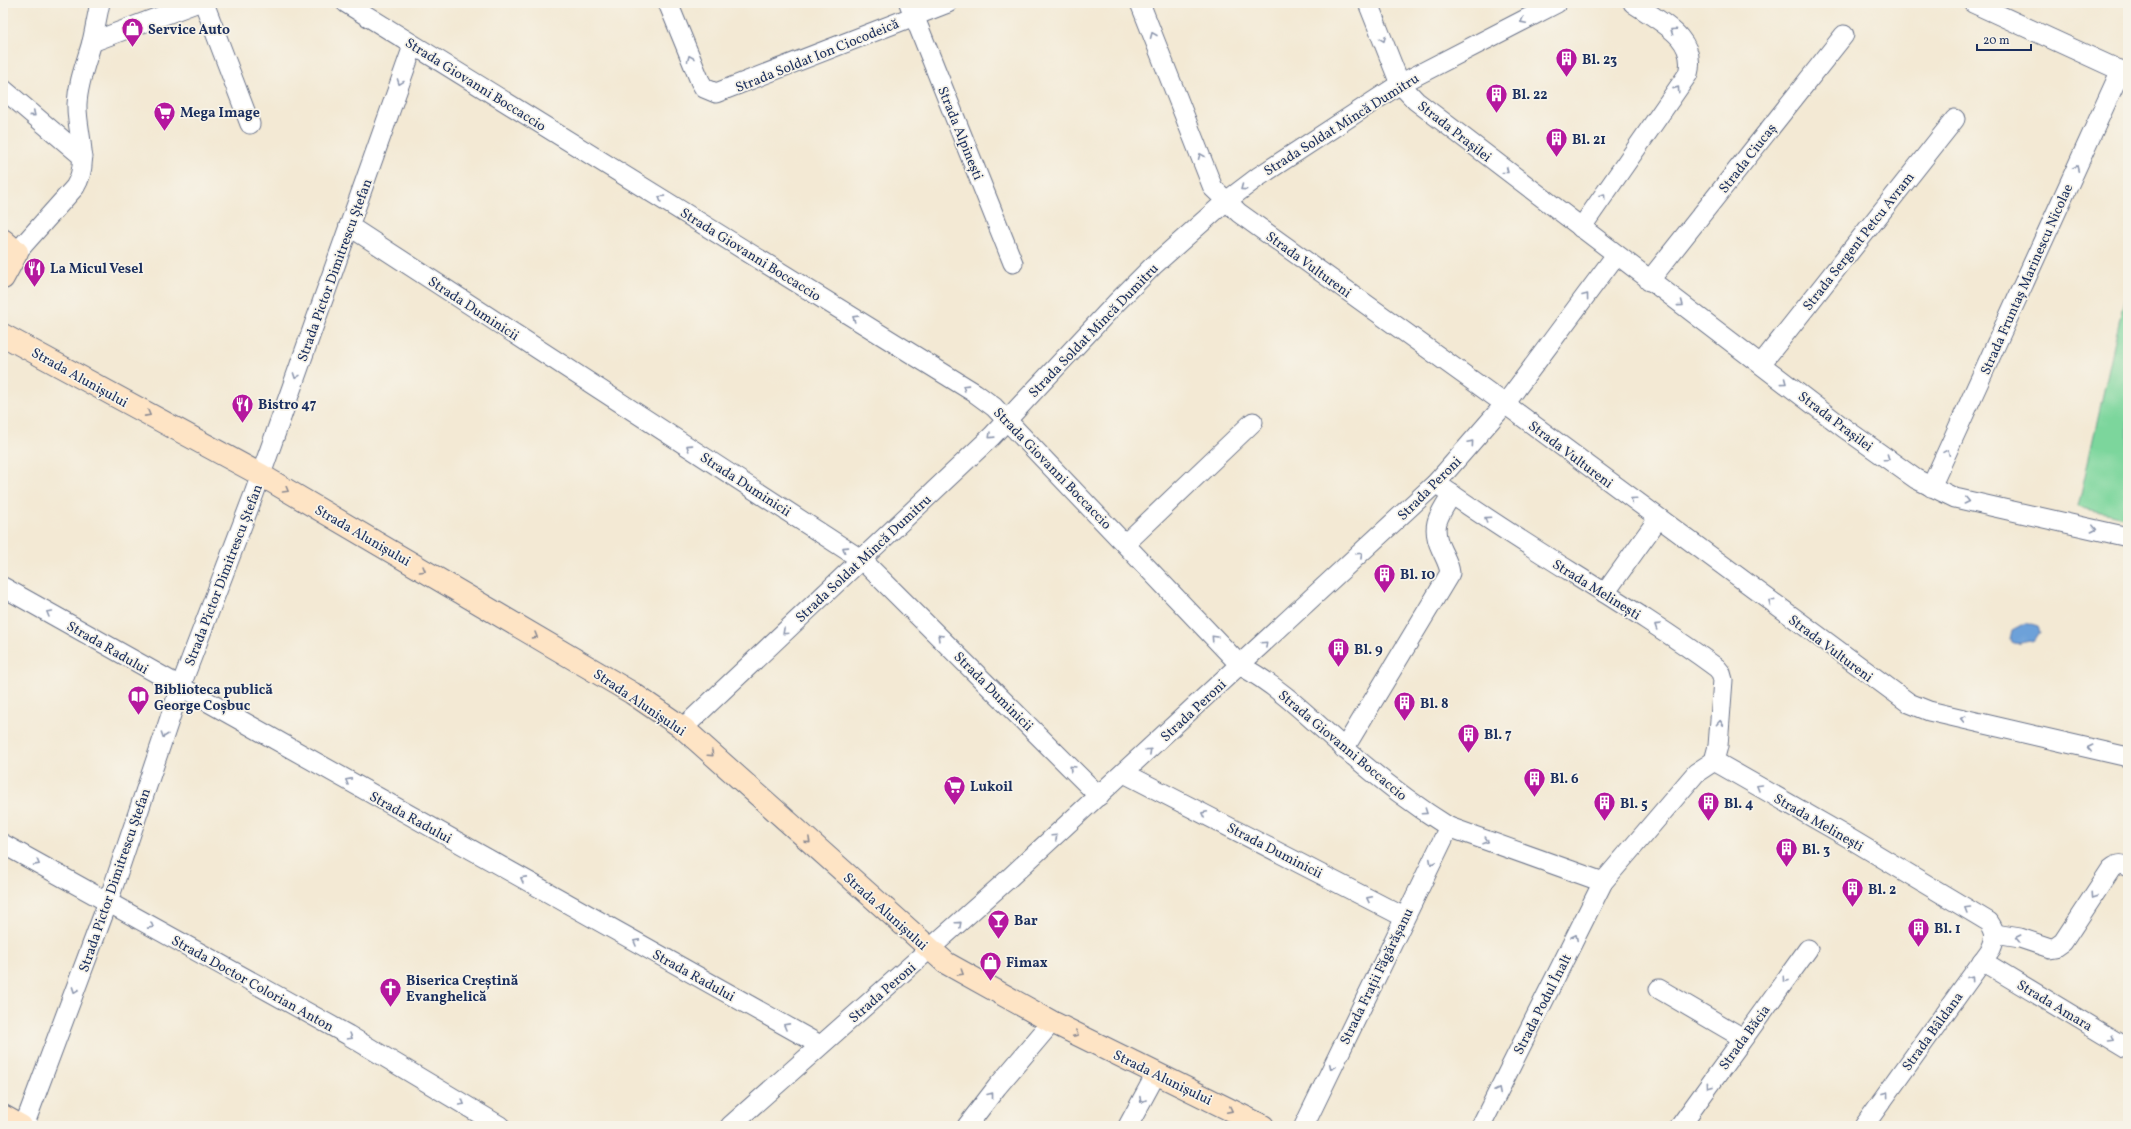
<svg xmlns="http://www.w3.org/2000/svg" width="2131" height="1129" viewBox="0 0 2131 1129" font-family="Vollkorn,serif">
	<rect width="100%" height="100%" fill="#f7f3e8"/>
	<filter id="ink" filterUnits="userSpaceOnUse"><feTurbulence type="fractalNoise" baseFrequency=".025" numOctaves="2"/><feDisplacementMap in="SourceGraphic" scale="8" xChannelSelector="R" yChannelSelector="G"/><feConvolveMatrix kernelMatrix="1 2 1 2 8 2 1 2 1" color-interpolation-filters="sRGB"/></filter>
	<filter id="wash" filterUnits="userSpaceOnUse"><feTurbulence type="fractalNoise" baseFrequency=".012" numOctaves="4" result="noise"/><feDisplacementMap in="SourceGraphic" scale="16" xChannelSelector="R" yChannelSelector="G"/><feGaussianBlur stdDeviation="0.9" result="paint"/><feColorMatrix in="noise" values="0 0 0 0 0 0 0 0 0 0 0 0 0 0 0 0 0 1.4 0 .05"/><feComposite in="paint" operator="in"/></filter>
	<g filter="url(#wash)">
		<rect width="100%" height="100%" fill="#f3e9d4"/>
		<path fill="#7cd69c" stroke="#4c827d" d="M2128,282V518L2078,507Z"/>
		<path fill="#6da1d9" stroke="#44689c" d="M2025,623L2038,627L2040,632L2034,641C2025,641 2018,646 2011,642L2010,639L2012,630Z"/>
	</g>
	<g filter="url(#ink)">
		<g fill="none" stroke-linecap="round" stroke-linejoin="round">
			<defs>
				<g id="street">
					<path d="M204,3L250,124"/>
					<path d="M346,3L975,393L994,407L1241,666C1280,687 1311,719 1344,748C1377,777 1412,804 1449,827L1603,882"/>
					<path d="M668,3L700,81L704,88L716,93L948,3"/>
					<path d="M909,3L1013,263"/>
					<path d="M1140,3L1213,188L1239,213L1505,404L1909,703L1929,711L2128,757"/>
					<path d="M1368,3L1400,84L1416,101L1844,428L1916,479L1955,498L2128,537"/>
					<path d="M1973,3L2128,74"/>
					<path d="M92,42L196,3"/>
					<path d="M3,89L83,157"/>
					<path d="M349,226L862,560L1099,796"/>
					<path d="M1581,228L1688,74C1698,37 1658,21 1633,3"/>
					<path d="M17,252L75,187C91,161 76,132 77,104C78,82 86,63 92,42C95,29 97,16 100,3"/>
					<path d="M1649,281L1844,35"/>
					<path d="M1761,364L1955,119"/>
					<path d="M1436,483C1527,549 1627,602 1717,668L1721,673L1723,680L1718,746L1714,761"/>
					<path d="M1931,487L2121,70"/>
					<path d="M1125,544L1253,422"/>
					<path d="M3,587L820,1045"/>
					<path d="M1605,593L1658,519"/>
					<path d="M683,728L992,436L1117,302L1153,266L1225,202L1258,177L1400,84L1557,3"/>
					<path d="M1344,749L1450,573C1449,564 1445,558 1441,549C1430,525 1439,515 1452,494"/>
					<path d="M1714,761L1849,838L1989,922C1996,932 1996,938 1991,949L1864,1126"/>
					<path d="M1124,773L1404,917"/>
					<path d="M3,844L348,1035L500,1126"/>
					<path d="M1995,934L2020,938L2050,948L2056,947L2063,942L2111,869C2117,864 2121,863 2128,867"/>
					<path d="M1982,961L2128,1049"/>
					<path d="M1659,989L1743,1038"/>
					<path d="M24,1126L108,902L180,688L254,494L413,46"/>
					<path d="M730,1126L1006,881L1436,483L1505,404L1616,255"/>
					<path d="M967,1126L997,1087L1052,1022"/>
					<path d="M1128,1126L1156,1074"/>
					<path d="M1304,1126L1449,827"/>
					<path d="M1481,1126L1603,882L1696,773L1714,761"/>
					<path d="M1680,1126L1808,949"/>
				</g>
				<g id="secondary">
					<path d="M3,240L17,252L3,278"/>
					<path d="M3,335L261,475L632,693L683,728L946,963L1052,1022L1263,1126"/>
					<path d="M3,1116L21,1126"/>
				</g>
			</defs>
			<use href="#street" stroke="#677087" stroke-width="21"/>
			<use href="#secondary" stroke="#677087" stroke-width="24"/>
			<use href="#street" stroke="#fff" stroke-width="19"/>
			<use href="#secondary" stroke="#fee4c5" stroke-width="22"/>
		</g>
		<defs><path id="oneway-chevron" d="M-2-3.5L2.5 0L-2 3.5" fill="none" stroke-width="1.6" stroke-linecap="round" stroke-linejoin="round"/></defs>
		<g stroke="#8d97ae">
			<use href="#oneway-chevron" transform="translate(1523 21) rotate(153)"/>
			<use href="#oneway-chevron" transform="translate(1673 31) rotate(-145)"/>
			<use href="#oneway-chevron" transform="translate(1153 35) rotate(-112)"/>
			<use href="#oneway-chevron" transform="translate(1383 39) rotate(69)"/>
			<use href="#oneway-chevron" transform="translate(690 58) rotate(-112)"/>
			<use href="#oneway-chevron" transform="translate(400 82) rotate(110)"/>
			<use href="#oneway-chevron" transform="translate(1677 89) rotate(-55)"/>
			<use href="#oneway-chevron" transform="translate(33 114) rotate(40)"/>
			<use href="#oneway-chevron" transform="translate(1201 156) rotate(-112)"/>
			<use href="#oneway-chevron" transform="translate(2076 168) rotate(-66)"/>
			<use href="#oneway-chevron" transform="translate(1506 171) rotate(38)"/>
			<use href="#oneway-chevron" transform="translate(1243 188) rotate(143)"/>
			<use href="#oneway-chevron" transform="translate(1603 196) rotate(-55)"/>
			<use href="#oneway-chevron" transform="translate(661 198) rotate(-148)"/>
			<use href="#oneway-chevron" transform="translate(1586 296) rotate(-53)"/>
			<use href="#oneway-chevron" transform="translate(1681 304) rotate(37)"/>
			<use href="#oneway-chevron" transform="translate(855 318) rotate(-148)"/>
			<use href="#oneway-chevron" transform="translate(296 376) rotate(110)"/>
			<use href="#oneway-chevron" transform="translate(1784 382) rotate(37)"/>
			<use href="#oneway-chevron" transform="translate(965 387) rotate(-148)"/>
			<use href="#oneway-chevron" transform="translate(991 436) rotate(136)"/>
			<use href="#oneway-chevron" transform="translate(1471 443) rotate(-49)"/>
			<use href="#oneway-chevron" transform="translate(689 447) rotate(-147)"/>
			<use href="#oneway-chevron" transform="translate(1947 452) rotate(-66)"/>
			<use href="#oneway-chevron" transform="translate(1887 458) rotate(35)"/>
			<use href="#oneway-chevron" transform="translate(1633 500) rotate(-143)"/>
			<use href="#oneway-chevron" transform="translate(1967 501) rotate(13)"/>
			<use href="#oneway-chevron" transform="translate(1487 519) rotate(-146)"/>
			<use href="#oneway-chevron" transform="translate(2094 529) rotate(13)"/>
			<use href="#oneway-chevron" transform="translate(845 549) rotate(-147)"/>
			<use href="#oneway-chevron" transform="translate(1360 555) rotate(-43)"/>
			<use href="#oneway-chevron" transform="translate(1771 602) rotate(-143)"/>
			<use href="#oneway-chevron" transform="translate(49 613) rotate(-150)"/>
			<use href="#oneway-chevron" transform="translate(1657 626) rotate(-147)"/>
			<use href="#oneway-chevron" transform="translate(785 632) rotate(137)"/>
			<use href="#oneway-chevron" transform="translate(940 637) rotate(-135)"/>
			<use href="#oneway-chevron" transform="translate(1214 638) rotate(-133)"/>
			<use href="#oneway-chevron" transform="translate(1265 644) rotate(-43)"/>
			<use href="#oneway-chevron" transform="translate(1963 719) rotate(-167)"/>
			<use href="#oneway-chevron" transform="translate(1720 723) rotate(-86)"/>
			<use href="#oneway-chevron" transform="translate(164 735) rotate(109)"/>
			<use href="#oneway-chevron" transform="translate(2090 748) rotate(-167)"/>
			<use href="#oneway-chevron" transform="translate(1149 751) rotate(-43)"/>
			<use href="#oneway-chevron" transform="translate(1072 768) rotate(-135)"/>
			<use href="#oneway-chevron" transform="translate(348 781) rotate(-151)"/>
			<use href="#oneway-chevron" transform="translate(1759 787) rotate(-150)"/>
			<use href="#oneway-chevron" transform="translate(1425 812) rotate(34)"/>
			<use href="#oneway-chevron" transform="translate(1204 814) rotate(-153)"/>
			<use href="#oneway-chevron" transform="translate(1055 837) rotate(-43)"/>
			<use href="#oneway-chevron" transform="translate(1486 841) rotate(19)"/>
			<use href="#oneway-chevron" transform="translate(1432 862) rotate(117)"/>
			<use href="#oneway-chevron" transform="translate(37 863) rotate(29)"/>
			<use href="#oneway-chevron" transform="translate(523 879) rotate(-151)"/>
			<use href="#oneway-chevron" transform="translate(2093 896) rotate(124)"/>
			<use href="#oneway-chevron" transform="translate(1369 899) rotate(-153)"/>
			<use href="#oneway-chevron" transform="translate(1967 909) rotate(-149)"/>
			<use href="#oneway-chevron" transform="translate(959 924) rotate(-42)"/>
			<use href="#oneway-chevron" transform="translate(151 926) rotate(29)"/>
			<use href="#oneway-chevron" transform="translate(1575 937) rotate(-63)"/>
			<use href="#oneway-chevron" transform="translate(2018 938) rotate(-167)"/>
			<use href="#oneway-chevron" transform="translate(636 942) rotate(-151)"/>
			<use href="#oneway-chevron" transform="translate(1971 978) rotate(-54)"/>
			<use href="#oneway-chevron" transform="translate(1785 980) rotate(126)"/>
			<use href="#oneway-chevron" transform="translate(75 990) rotate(110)"/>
			<use href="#oneway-chevron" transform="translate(786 1026) rotate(-151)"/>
			<use href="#oneway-chevron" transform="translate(350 1037) rotate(30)"/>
			<use href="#oneway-chevron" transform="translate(2112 1039) rotate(31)"/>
			<use href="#oneway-chevron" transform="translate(1332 1067) rotate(115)"/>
			<use href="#oneway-chevron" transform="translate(1709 1086) rotate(126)"/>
			<use href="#oneway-chevron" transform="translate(1498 1091) rotate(-63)"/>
			<use href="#oneway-chevron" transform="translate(1886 1094) rotate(-54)"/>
			<use href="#oneway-chevron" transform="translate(991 1095) rotate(-52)"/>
			<use href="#oneway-chevron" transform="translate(1142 1100) rotate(119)"/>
			<use href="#oneway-chevron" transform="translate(462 1103) rotate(31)"/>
		</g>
		<g stroke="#8c8a92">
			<use href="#oneway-chevron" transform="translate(148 414) rotate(29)"/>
			<use href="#oneway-chevron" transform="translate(286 490) rotate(30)"/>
			<use href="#oneway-chevron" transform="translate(423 570) rotate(30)"/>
			<use href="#oneway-chevron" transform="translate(535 636) rotate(30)"/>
			<use href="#oneway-chevron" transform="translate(711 754) rotate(42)"/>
			<use href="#oneway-chevron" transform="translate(808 841) rotate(42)"/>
			<use href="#oneway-chevron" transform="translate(961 973) rotate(32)"/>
			<use href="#oneway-chevron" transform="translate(1076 1034) rotate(27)"/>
			<use href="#oneway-chevron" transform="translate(1230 1110) rotate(26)"/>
		</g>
	</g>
	<defs>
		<symbol id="shop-pin" viewBox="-11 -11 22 30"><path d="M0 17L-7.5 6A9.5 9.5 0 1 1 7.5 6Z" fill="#b5179e" stroke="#f7f3e8"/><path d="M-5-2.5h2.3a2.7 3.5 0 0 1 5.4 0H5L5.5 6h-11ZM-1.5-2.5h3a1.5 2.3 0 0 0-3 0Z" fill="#fff"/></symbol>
		<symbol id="building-pin" viewBox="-11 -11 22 30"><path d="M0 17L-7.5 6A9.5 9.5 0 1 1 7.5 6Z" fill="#b5179e" stroke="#f7f3e8"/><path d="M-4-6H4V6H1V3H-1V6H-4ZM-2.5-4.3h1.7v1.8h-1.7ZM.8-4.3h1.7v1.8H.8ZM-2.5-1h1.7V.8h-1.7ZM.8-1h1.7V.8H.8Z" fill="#fff"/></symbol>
		<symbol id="supermarket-pin" viewBox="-11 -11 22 30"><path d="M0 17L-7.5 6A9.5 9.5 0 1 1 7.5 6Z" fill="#b5179e" stroke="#f7f3e8"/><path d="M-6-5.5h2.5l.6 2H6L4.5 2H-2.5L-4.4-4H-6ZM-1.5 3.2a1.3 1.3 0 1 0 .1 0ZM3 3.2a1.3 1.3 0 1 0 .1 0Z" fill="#fff"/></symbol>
		<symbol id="restaurant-pin" viewBox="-11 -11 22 30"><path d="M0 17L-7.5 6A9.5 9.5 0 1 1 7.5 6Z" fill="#b5179e" stroke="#f7f3e8"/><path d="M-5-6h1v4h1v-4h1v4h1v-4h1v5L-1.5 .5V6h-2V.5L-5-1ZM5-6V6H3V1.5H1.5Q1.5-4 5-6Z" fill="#fff"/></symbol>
		<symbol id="library-pin" viewBox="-11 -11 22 30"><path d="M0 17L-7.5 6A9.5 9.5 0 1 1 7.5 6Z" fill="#b5179e" stroke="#f7f3e8"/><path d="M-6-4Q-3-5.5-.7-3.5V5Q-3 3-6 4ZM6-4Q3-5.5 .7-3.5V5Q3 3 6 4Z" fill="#fff"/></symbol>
		<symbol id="bar-pin" viewBox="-11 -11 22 30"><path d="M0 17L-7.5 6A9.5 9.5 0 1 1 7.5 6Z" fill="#b5179e" stroke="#f7f3e8"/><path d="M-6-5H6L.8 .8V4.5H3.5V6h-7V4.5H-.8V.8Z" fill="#fff"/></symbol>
		<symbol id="church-pin" viewBox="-11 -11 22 30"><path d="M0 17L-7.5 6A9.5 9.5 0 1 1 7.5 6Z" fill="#b5179e" stroke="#f7f3e8"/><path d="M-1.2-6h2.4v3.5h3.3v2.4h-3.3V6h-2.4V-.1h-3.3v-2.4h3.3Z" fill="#fff"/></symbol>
	</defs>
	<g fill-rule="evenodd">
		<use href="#shop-pin" x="120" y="16" width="25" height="34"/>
		<use href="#building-pin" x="1554" y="46" width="25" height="34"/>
		<use href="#building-pin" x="1484" y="82" width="25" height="34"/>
		<use href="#supermarket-pin" x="152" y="100" width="25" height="34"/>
		<use href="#building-pin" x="1544" y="126" width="25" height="34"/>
		<use href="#restaurant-pin" x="22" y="256" width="25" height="34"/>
		<use href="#restaurant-pin" x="230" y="392" width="25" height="34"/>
		<use href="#building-pin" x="1372" y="562" width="25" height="34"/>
		<use href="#building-pin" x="1326" y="636" width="25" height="34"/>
		<use href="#library-pin" x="126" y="684" width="25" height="34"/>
		<use href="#building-pin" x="1392" y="690" width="25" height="34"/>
		<use href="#building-pin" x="1456" y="722" width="25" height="34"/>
		<use href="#building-pin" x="1522" y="766" width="25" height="34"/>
		<use href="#supermarket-pin" x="942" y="774" width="25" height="34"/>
		<use href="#building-pin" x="1592" y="790" width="25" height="34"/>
		<use href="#building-pin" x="1696" y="790" width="25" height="34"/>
		<use href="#building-pin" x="1774" y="836" width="25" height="34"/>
		<use href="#building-pin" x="1840" y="876" width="25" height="34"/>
		<use href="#bar-pin" x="986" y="908" width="25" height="34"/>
		<use href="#building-pin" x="1906" y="916" width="25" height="34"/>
		<use href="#shop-pin" x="978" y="950" width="25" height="34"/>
		<use href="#church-pin" x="378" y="976" width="25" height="34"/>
	</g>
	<g text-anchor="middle" stroke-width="3.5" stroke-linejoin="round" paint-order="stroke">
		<g font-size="14" font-weight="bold" fill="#1b2f5e" stroke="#f7f3e8" text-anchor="start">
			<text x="148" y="34">Service Auto</text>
			<text x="1582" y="64">Bl. 23</text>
			<text x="1512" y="99">Bl. 22</text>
			<text x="180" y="117">Mega Image</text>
			<text x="1572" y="144">Bl. 21</text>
			<text x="50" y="273">La Micul Vesel</text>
			<text x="258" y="409">Bistro 47</text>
			<text x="1400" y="579">Bl. 10</text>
			<text x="1354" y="654">Bl. 9</text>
			<text x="154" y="694">Biblioteca publică<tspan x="154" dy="16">George Coșbuc</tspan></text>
			<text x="1420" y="708">Bl. 8</text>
			<text x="1484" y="739">Bl. 7</text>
			<text x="1550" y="783">Bl. 6</text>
			<text x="970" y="791">Lukoil</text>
			<text x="1620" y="808">Bl. 5</text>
			<text x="1724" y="808">Bl. 4</text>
			<text x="1802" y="854">Bl. 3</text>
			<text x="1868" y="894">Bl. 2</text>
			<text x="1014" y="925">Bar</text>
			<text x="1934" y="933">Bl. 1</text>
			<text x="1006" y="967">Fimax</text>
			<text x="406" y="985">Biserica Creștină<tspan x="406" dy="16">Evanghelică</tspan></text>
		</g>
		<g font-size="14" fill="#1b2f5e" stroke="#f7f3e8">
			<text transform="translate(817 55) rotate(-22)" y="5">Strada Soldat Ion Ciocodeică</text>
			<text transform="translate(476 84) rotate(32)" y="5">Strada Giovanni Boccaccio</text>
			<text transform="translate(1341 124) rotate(-32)" y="5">Strada Soldat Mincă Dumitru</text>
			<text transform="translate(1455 131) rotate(38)" y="5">Strada Prașilei</text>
			<text transform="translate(961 133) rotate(68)" y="5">Strada Alpinești</text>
			<text transform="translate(1747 158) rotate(-52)" y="5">Strada Ciucaș</text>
			<text transform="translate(1858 241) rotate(-52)" y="5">Strada Sergent Petcu Avram</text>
			<text transform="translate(751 254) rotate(32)" y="5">Strada Giovanni Boccaccio</text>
			<text transform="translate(1309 264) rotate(36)" y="5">Strada Vultureni</text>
			<text transform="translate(334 270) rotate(-70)" y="5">Strada Pictor Dimitrescu Ștefan</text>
			<text transform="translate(2026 279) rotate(-66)" y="5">Strada Fruntaș Marinescu Nicolae</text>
			<text transform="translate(474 308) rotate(33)" y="5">Strada Duminicii</text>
			<text transform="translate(1093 330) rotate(-46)" y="5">Strada Soldat Mincă Dumitru</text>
			<text transform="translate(80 377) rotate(29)" y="5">Strada Alunișului</text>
			<text transform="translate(1836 421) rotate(37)" y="5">Strada Prașilei</text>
			<text transform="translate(1571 454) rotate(37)" y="5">Strada Vultureni</text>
			<text transform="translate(1053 468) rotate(46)" y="5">Strada Giovanni Boccaccio</text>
			<text transform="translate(746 484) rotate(33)" y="5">Strada Duminicii</text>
			<text transform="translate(1429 488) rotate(-45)" y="5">Strada Peroni</text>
			<text transform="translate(363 535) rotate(30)" y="5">Strada Alunișului</text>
			<text transform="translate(863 558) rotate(-43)" y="5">Strada Soldat Mincă Dumitru</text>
			<text transform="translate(223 575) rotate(-69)" y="5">Strada Pictor Dimitrescu Ștefan</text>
			<text transform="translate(1597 589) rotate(32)" y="5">Strada Melinești</text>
			<text transform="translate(108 647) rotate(30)" y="5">Strada Radului</text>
			<text transform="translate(1831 648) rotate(37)" y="5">Strada Vultureni</text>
			<text transform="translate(994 691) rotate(45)" y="5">Strada Duminicii</text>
			<text transform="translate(640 702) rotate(34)" y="5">Strada Alunișului</text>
			<text transform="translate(1193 710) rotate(-43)" y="5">Strada Peroni</text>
			<text transform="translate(1343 745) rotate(40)" y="5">Strada Giovanni Boccaccio</text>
			<text transform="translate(411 817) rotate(29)" y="5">Strada Radului</text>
			<text transform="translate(1819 822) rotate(30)" y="5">Strada Melinești</text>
			<text transform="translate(1275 850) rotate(27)" y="5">Strada Duminicii</text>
			<text transform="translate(114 880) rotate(-71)" y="5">Strada Pictor Dimitrescu Ștefan</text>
			<text transform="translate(886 911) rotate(42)" y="5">Strada Alunișului</text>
			<text transform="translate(694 975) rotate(29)" y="5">Strada Radului</text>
			<text transform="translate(1376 976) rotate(-64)" y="5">Strada Frații Făgărășanu</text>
			<text transform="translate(253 983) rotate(29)" y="5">Strada Doctor Colorian Anton</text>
			<text transform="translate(882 992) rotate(-41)" y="5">Strada Peroni</text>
			<text transform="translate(1542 1004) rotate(-63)" y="5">Strada Podul Înalt</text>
			<text transform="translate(2055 1005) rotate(31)" y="5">Strada Amara</text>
			<text transform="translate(1932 1031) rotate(-54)" y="5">Strada Bâldana</text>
			<text transform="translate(1744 1037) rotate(-54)" y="5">Strada Băcia</text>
			<text transform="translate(1163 1077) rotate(26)" y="5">Strada Alunișului</text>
		</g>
	</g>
	<rect width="2131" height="1129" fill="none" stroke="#f7f3e8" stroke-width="16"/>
	<path d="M1977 44v6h54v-6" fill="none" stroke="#1b2f5e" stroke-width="2"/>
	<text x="1983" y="44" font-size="12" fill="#1b2f5e" stroke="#f7f3e8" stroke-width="3" paint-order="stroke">20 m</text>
</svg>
